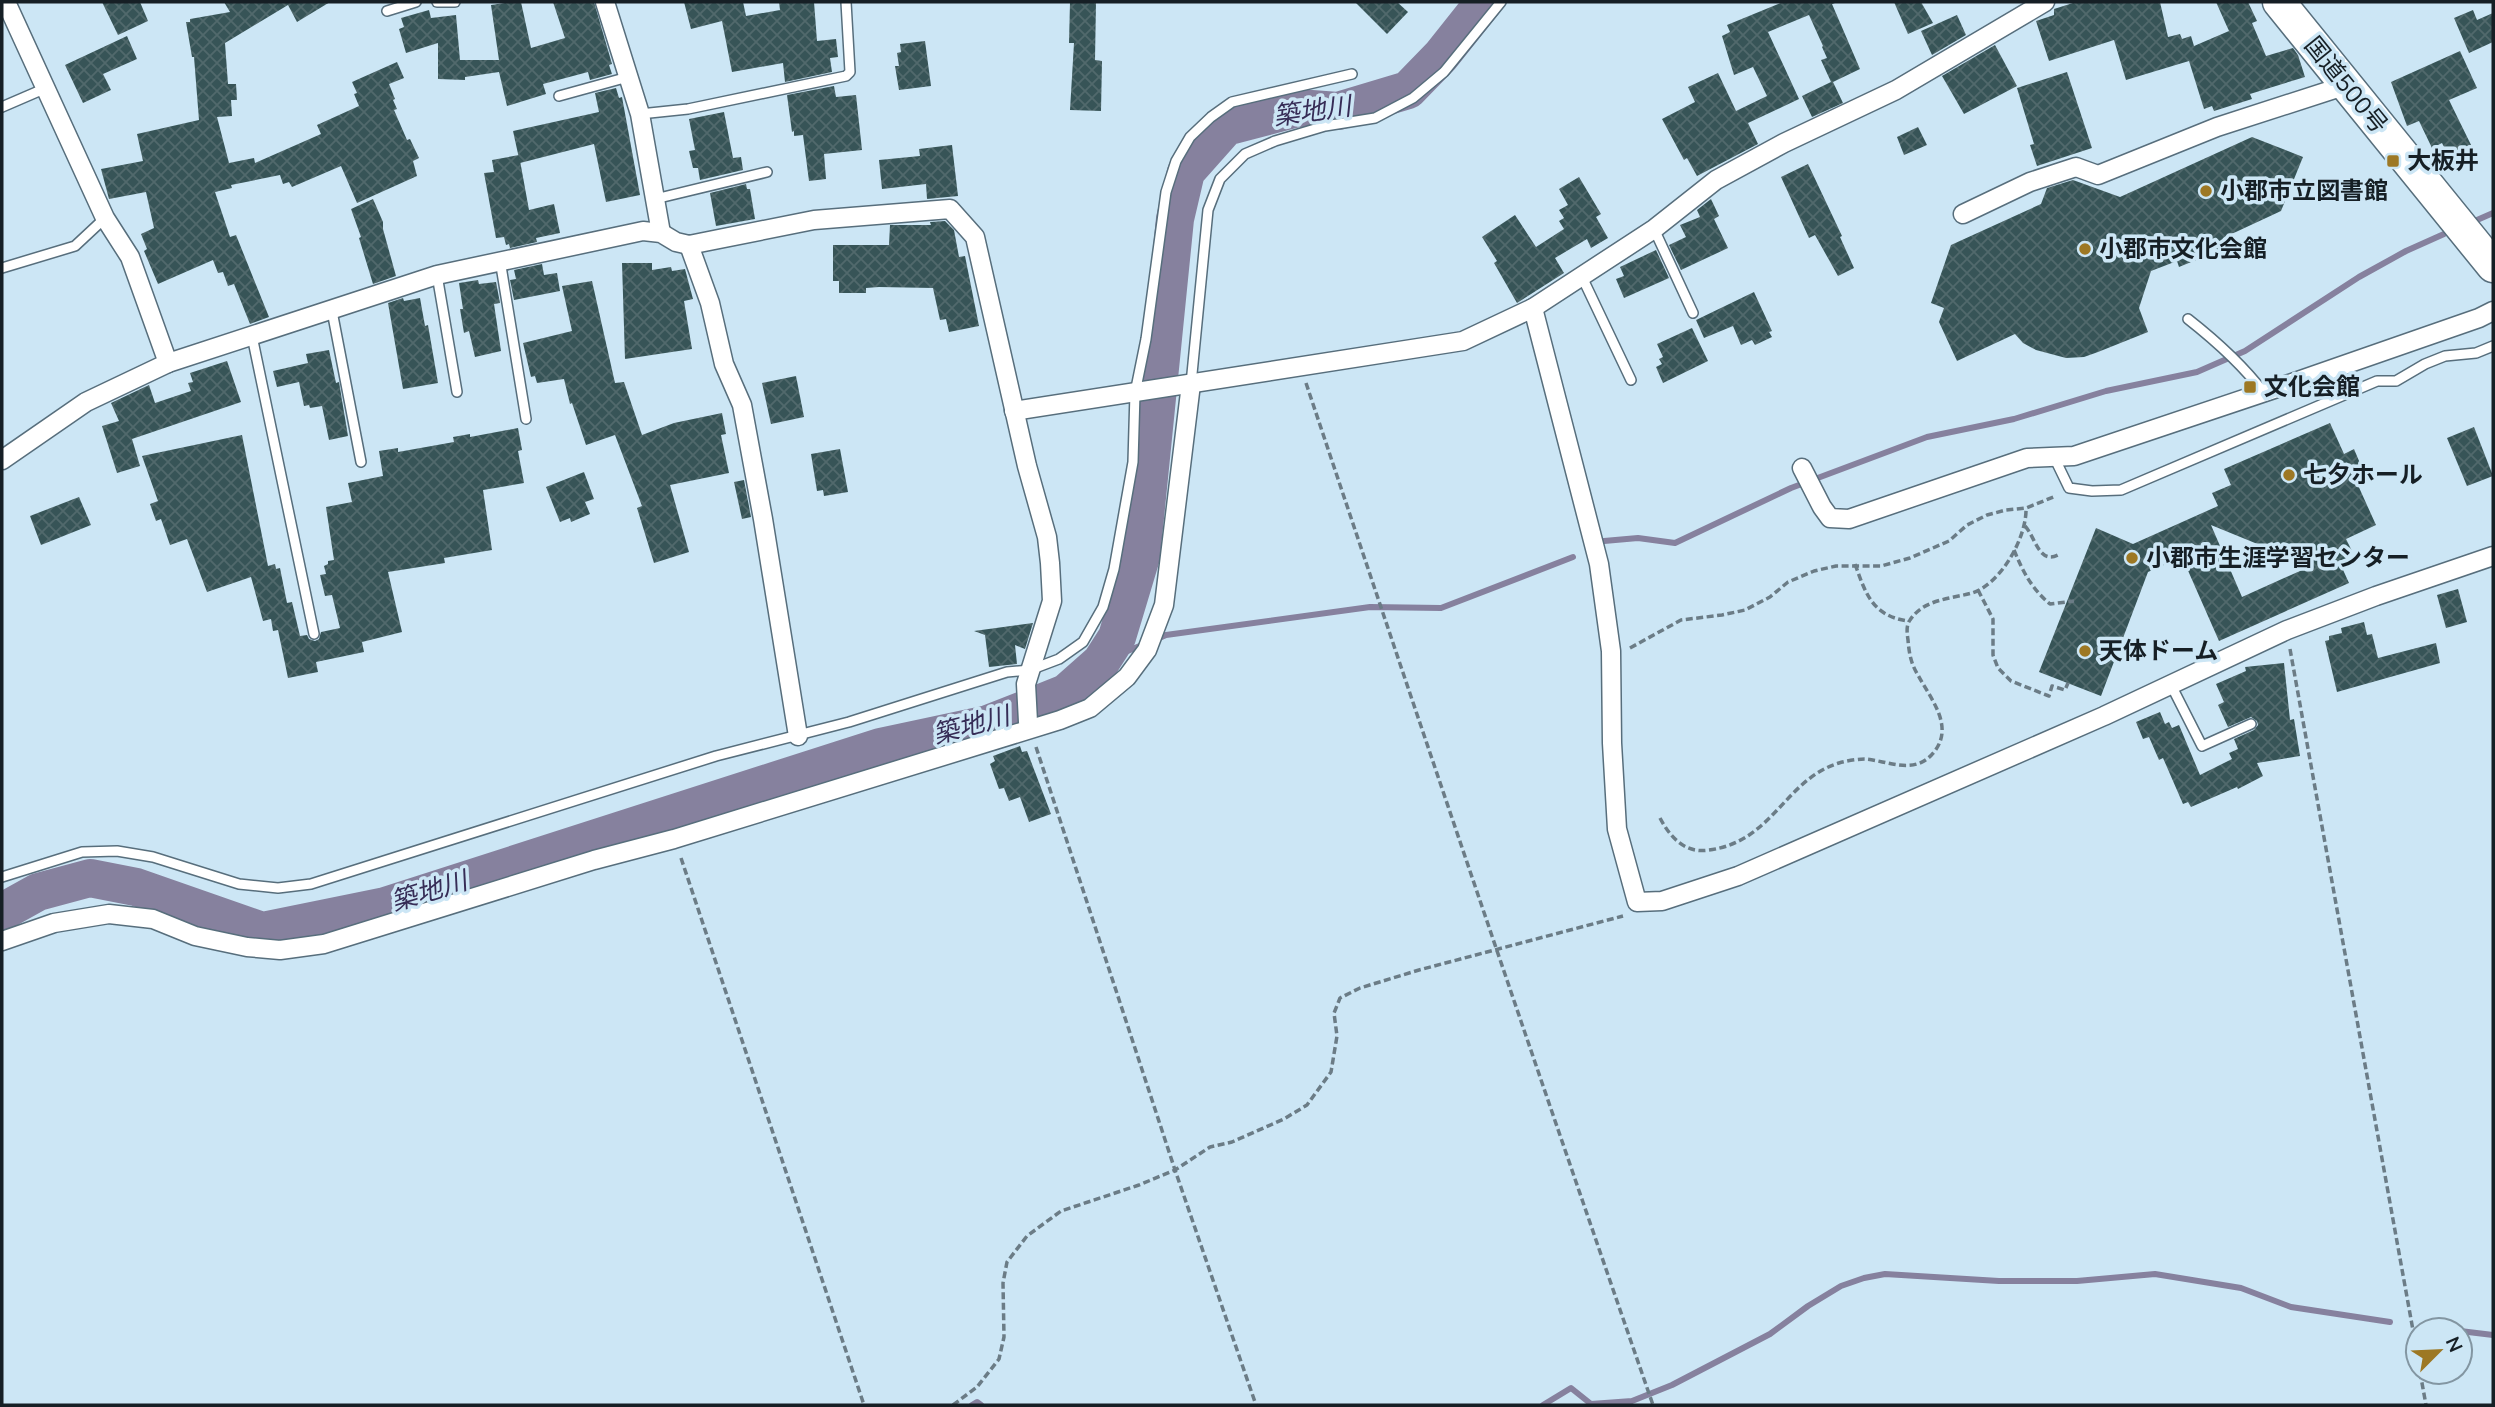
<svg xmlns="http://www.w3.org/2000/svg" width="2495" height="1407" viewBox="0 0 2495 1407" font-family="Mulish,'Noto Sans JP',sans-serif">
	<defs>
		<pattern id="building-cross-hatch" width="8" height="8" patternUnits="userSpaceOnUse" patternTransform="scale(1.75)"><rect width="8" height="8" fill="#375457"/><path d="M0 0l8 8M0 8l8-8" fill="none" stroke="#51696c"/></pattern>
	</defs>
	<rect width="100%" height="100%" fill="#cce6f5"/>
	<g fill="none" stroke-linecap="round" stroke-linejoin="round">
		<g stroke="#86819e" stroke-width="6">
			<path d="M2477,220L2493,213"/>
			<path d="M1604,541L1638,538L1675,543L1791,488L1927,437L2014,419L2106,391L2197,372L2245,351L2359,277L2406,251L2444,234"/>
			<path d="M1157,639L1166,635L1370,607L1441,608L1573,557"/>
			<path d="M1101,662L1147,643"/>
			<path d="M2422,1326L2451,1330"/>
			<path d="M2460,1331L2493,1335"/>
			<path d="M972,1405L977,1402L981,1405"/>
			<path d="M1543,1405L1571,1388L1591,1404L1632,1401L1672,1385L1770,1334L1808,1306L1841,1286L1864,1278L1885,1274L1999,1281H2077L2155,1274L2241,1288L2291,1307L2390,1322"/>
		</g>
		<path stroke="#86819e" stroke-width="38" d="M2,912L38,892L90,878L136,887L262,931L385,906L880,747L988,724L1066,693L1101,662L1117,637L1141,557L1175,219L1186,172L1226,127L1298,108L1338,111L1408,90L1441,56L1484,2"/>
	</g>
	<g fill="url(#building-cross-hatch)" fill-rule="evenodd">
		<path d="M102,2H140L148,21L118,35Z"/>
		<path d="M224,2H330L297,22L288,5L225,43L228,84H236L237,100H231L232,116L217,117L229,163L254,158L255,163L321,134L317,125L359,106L354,94L357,93L352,82L397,62L404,78L389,84L395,99L393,100L397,109L394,110L407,140L410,139L419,158L413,161L417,176L357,203L341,166L292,187L289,182L283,184L280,175L231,185L232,188L215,192L230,237L236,235L269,317L250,324L234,284L228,286L223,272L218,273L213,260L158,284L144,251L147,249L141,234L154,228L146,192L109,199L101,169L143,161L137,134L199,120L194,57H192L186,22H190V19L230,12Z"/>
		<path d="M511,2H521L531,48L565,38L553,2H594L612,64L609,65L612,74L590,80L588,72L543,84L546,94L507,106L499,72L465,77V80L438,79V43L406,53L399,29L404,27L401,18L429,10L431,18L456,15L460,60H499L491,5Z"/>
		<path d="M684,2H743L746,16L780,10L779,2H814L817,41L836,39L838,57L830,58L832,72L785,82L783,63L732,72L722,21L691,29Z"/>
		<path d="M1070,2H1096L1095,60L1102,61L1101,111L1070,110L1074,43H1069Z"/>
		<path d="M1355,2H1397L1408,12L1387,34Z"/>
		<path d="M1783,2H1838L1832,4L1860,69L1833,82L1843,103L1812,117L1802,96L1831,82L1821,60L1827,58L1822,47L1823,46L1809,15L1768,32L1799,99L1748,123L1758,144L1697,176L1687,158L1684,160L1662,119L1695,102L1688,87L1718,73L1736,111L1767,96L1753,67L1734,75L1722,36L1730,32L1727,25Z"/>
		<path d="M1894,2H1921L1933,23L1908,34Z"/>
		<path d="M2076,2H2160L2168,37L2180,34L2182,39L2191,36L2194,46L2229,31L2216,2H2248L2257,21L2252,23L2266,56L2293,48L2298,55L2305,77L2250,94L2252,99L2214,111L2212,106L2204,109L2189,61L2126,80L2114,40L2049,61L2036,21L2054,15V9Z"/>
		<path d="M2473,10L2477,20L2493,13V42L2469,53L2454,18Z"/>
		<path d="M1957,15L1966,35L1932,55L1921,31Z"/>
		<path d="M127,36L137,59L103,74L111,90L83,103L65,65Z"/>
		<path d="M925,41L931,86L899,90L895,66H899L897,53L901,52L900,44Z"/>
		<path d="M1995,45L2017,86L1964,114L1942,76Z"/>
		<path d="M2460,51L2477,88L2449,100L2474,151L2451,161L2442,143L2432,148L2419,121L2407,126L2391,82Z"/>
		<path d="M2067,72L2092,148L2037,166L2030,145L2034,144L2017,88Z"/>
		<path d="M834,86L836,97L856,95L862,150L824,154L826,179L809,181L803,135L794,136V131L792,132L787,95Z"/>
		<path d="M616,88L619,98L622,97L640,195L606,202L594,144L520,163L513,131L599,112L595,93Z"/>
		<path d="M724,112L733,158L741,157L743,170L700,180L698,168H693L689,151L695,150L689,119Z"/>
		<path d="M1918,127L1927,145L1904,155L1897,137Z"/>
		<path d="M2252,137L2303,157L2281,211L2223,238L2220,253L2212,259L2201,258L2179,267L2177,261L2151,271L2139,308L2148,332L2098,352L2084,357L2066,358L2036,350L2023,343L2015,334L1957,361L1939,322L1944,308L1931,303L1951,245L2041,204L2047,188L2073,180L2120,197Z"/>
		<path d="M952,145L958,196L927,199L926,184L882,189L879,160L920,156L919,149Z"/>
		<path d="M519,155L529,210L554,204L560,233L536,238L537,242L510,248L509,244L506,245L504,237L496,238L484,173L494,172L492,160Z"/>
		<path d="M1808,164L1842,236L1840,237L1854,268L1838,276L1815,235L1809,238L1781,177Z"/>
		<path d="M1579,177L1601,214L1596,217L1608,238L1591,248L1587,239L1555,258L1564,273L1517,303L1494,263L1497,261L1482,237L1515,215L1536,247L1564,229L1559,221L1564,218L1559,210L1568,205L1559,189Z"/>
		<path d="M746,184L747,189H750L755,219L716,226L710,193Z"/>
		<path d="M373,199L383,222V229L396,276L373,284L359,238L361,237L351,209Z"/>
		<path d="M1711,199L1719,216L1714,219L1728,248L1681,270L1669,245L1686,237L1680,225L1700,217L1697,210Z"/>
		<path d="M945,221L954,230L959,257L965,256L979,326L949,332L946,319L940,320L933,288L879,287L866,288V293H839V281H833V245H889L890,225H931L930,222Z"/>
		<path d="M1656,250L1669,278L1624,298L1616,279L1624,276L1620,267Z"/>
		<path d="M622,263H652V270L671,267L672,271L685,269L693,299L684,301L692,349L625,359Z"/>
		<path d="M542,264L544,275L557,273L560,291L514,300L510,280L516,279L514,270Z"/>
		<path d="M478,280L479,284L496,282L500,303L494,304L501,351L475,357L469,331L464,333L460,309H463L459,283Z"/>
		<path d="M592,281L615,383L624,382L642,435L674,423L722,413L726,434L721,435L729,473L670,485L689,552L654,563L637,508L642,506L615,435L586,445L572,403L570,404L564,379L537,383L535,376L531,377L523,343L572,331L562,286Z"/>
		<path d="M1754,292L1772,331L1769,332L1772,337L1755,345L1752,340L1741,345L1733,326L1704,338L1696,320Z"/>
		<path d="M403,298L404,301L420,298L425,326L428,325L438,383L403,389L388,303Z"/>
		<path d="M1692,328L1708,361L1663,383L1656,367L1662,364L1659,359L1663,357L1657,344Z"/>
		<path d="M329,350L336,383L339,382L348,436L329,440L322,406L310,408L309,405L304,406L299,382L277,387L273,371L308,363L306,354Z"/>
		<path d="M227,361L241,402L132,439L140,466L117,473L102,426L119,421L111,403L149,385L155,403L191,391L188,383L193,382L190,373Z"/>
		<path d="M796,376L804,417L771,424L762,383Z"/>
		<path d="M2330,423L2344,454L2354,449L2362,468L2352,472L2376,525L2346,539L2354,555L2339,561L2349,583L2219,641L2182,557L2148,572L2101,696L2039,672L2096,528L2133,544L2218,506L2212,493L2231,485L2224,469ZM2211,525L2311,566L2242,597Z"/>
		<path d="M2474,427L2493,476L2467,486L2447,438Z"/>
		<path d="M518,428L522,450L518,451L524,483L483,490L492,550L444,558L445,563L388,572L402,632L362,642L364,652L316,662L318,672L288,678L278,630L273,631L271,619L263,621L251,577L207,592L187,539L170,545L161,519L156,521L150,504L158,501L142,456L242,435L268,566L275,564L276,569L280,568L287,603L292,602L300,636L307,635L309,639L315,641L319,639L321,632L340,628L332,595L325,596L320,575L326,574L324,566L328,564V561L334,560L326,507L352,502L348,483L383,476L379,451L398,448V452L454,442L453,437L470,434V437Z"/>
		<path d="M840,449L848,492L824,496L823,490L817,491L811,454Z"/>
		<path d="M584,472L594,499L585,502L590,514L571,522L570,518L560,522L546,487Z"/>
		<path d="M744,480L751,517L742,519L734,482Z"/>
		<path d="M79,497L91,525L41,545L30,516Z"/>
		<path d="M2458,589L2467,622L2446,628L2437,595Z"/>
		<path d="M2364,622L2367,635L2372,634L2378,658L2436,643L2440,663L2337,692L2325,641L2329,640V636L2342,633L2341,628Z"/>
		<path d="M1033,623L1025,649L1015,645L1017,664L989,667L985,635L974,631Z"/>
		<path d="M2284,663L2290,720L2294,719L2300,756L2257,763L2263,776L2238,789L2237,787L2191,807L2188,802L2183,804L2163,758L2159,760L2149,737L2143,739L2136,722L2160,712L2165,724L2169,722L2172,728L2179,725L2200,775L2232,759L2229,753L2238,749L2234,739L2254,730L2258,725L2257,721L2251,717L2228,727L2218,705L2224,702L2216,684L2246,671L2245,667Z"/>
		<path d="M1020,746L1022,752L1027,751L1051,814L1029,822L1020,797L1009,801L1004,788L999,789L990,764L995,761L993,756Z"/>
	</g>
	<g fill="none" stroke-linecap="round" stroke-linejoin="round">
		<defs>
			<g id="lane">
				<path d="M437,2H455"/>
				<path d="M387,11L416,2"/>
				<path d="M559,96L628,77"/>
				<path d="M2,107L46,88"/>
				<path d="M640,114L688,109L846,76L850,72L846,2"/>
				<path d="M655,199L767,172"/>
				<path d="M1654,229L1693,313"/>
				<path d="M500,260L526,419"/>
				<path d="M2,268L75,246L105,218"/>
				<path d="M437,275L457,392"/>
				<path d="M1582,277L1631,380"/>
				<path d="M332,311L361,462"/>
				<path d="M2188,319C2216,341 2242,364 2264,393"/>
				<path d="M252,336L314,634"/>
				<path d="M1191,384L1208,210L1220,179L1245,154L1275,141L1325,126L1375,118L1413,98L1444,72L1501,2"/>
				<path d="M2054,457L2069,488L2092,491L2121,490L2377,381H2396L2425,364L2445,356L2476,353L2493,346"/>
				<path d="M2171,685L2202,746L2251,724"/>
				<path d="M2,877L82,852L117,851L153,857L239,884L278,888L311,884L716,756L849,722L1007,672L1030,670L1059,659L1083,642L1103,607L1114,569L1133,462L1135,393L1146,339L1166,192L1176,161L1190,137L1211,117L1232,102L1352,74"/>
			</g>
			<g id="street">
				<path d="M6,2L105,218L130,257L168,363"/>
				<path d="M605,2L640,114L661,233"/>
				<path d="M1963,214L2030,182L2076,167L2098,175L2217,127L2347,85"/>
				<path d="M689,245L710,303L724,364L742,405L763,519L798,736"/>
				<path d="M1533,308L1599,564L1611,651L1612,743L1617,829L1637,902L1662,901L1738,876L2104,716L2287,630L2376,596L2493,556"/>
				<path d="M1014,411L1463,341L1533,308L1654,229L1716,180L1784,143L1896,90L2045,2"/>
				<path d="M2,460L86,402L168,363L437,275L643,231L661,233L676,242L689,245L814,220L950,209L975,237L1027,466L1047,537L1050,563L1052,601L1026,684L1028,722"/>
				<path d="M1802,468L1822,507L1830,518L1849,519L2027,458L2074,456L2295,382L2479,318L2493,311"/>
				<path d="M2,941L54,923L109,914L153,919L195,936L247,947L280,950L324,944L594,860L674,839L1060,720L1090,708L1127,677L1147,650L1164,605L1191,384"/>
			</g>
			<path id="highway" d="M2279,2L2493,266"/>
		</defs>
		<use href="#lane" stroke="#576e7c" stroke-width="12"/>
		<use href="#street" stroke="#576e7c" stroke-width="21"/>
		<use href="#highway" stroke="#576e7c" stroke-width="35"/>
		<g stroke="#6b7c86" stroke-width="3.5" stroke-dasharray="7 3.5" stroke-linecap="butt">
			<path d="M1306,383C1420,725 1535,1065 1653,1405"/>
			<path d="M2025,526C2036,538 2039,566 2060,554"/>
			<path d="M2014,550C2023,572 2032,589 2050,604L2074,601"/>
			<path d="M1855,564C1866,595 1873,616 1908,621"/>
			<path d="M1978,590L1993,619V655L1998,668L2011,681L2049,696L2052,686L2065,690L2068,683"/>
			<path d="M1630,648L1681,620L1722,615L1745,610L1770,597L1788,582L1814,571L1836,566H1881L1910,558L1949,541L1967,525L1987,515L2006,510L2026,508L2056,496"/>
			<path d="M2290,649L2418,1358"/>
			<path d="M1036,747L1175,1170L1256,1405"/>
			<path d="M1660,818C1670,837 1685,854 1709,850C1773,842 1785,779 1839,763C1846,761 1857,759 1865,759C1889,761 1915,776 1934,752C1955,726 1930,698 1918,675C1911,664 1909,653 1908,640C1907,633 1906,625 1910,620C1924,599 1950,599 1972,593C2001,584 2027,537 2026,508"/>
			<path d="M681,858L864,1405"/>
			<path d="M2420,1372L2426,1405"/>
			<path d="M953,1405L977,1387L999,1359L1004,1337L1003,1283L1007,1262L1027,1236L1061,1211L1139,1185L1175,1170L1210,1147L1232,1142L1284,1119L1307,1105L1331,1072L1337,1036L1334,1013L1340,998L1360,988L1419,970L1623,916"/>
		</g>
		<use href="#lane" stroke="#fff" stroke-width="9"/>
		<use href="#street" stroke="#fff" stroke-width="18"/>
		<use href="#highway" stroke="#fff" stroke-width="32"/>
	</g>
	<g fill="#9d7824" stroke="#cce6f5" stroke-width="2.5">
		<rect x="2386" y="154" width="14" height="14" rx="3.5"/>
		<circle cx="2206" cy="191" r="7"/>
		<circle cx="2085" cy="249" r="7"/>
		<rect x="2243" y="380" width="14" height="14" rx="3.5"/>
		<circle cx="2289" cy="475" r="7"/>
		<circle cx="2132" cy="558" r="7"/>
		<circle cx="2085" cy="651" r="7"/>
	</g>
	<g text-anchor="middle" stroke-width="7" stroke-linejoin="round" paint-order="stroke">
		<g font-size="24" fill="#161f25" stroke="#cce6f5">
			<text transform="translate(2346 85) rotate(51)" y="8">国道500号</text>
		</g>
		<g font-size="24" font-weight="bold" fill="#161f25" stroke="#cce6f5" text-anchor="start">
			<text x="2407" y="169">大板井</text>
			<text x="2220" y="199">小郡市立図書館</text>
			<text x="2099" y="257">小郡市文化会館</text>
			<text x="2264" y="395">文化会館</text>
			<text x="2303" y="483">七夕ホール</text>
			<text x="2146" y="566">小郡市生涯学習センター</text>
			<text x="2099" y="659">天体ドーム</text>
		</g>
		<g font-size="26" font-style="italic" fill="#362c56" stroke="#cce6f5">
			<text transform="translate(1312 111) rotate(-8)" y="9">築地川</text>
			<text transform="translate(971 725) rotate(-15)" y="9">築地川</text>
			<text transform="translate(429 891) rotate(-17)" y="9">築地川</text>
		</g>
	</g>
	<rect width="2495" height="1407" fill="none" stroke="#161f25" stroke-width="7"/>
	<g transform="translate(2439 1351) rotate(66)"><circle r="33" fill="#cce6f5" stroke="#8396a2" stroke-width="2"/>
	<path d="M0-5L12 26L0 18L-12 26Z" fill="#9d7824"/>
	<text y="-10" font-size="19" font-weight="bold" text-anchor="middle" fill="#161f25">N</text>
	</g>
</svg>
